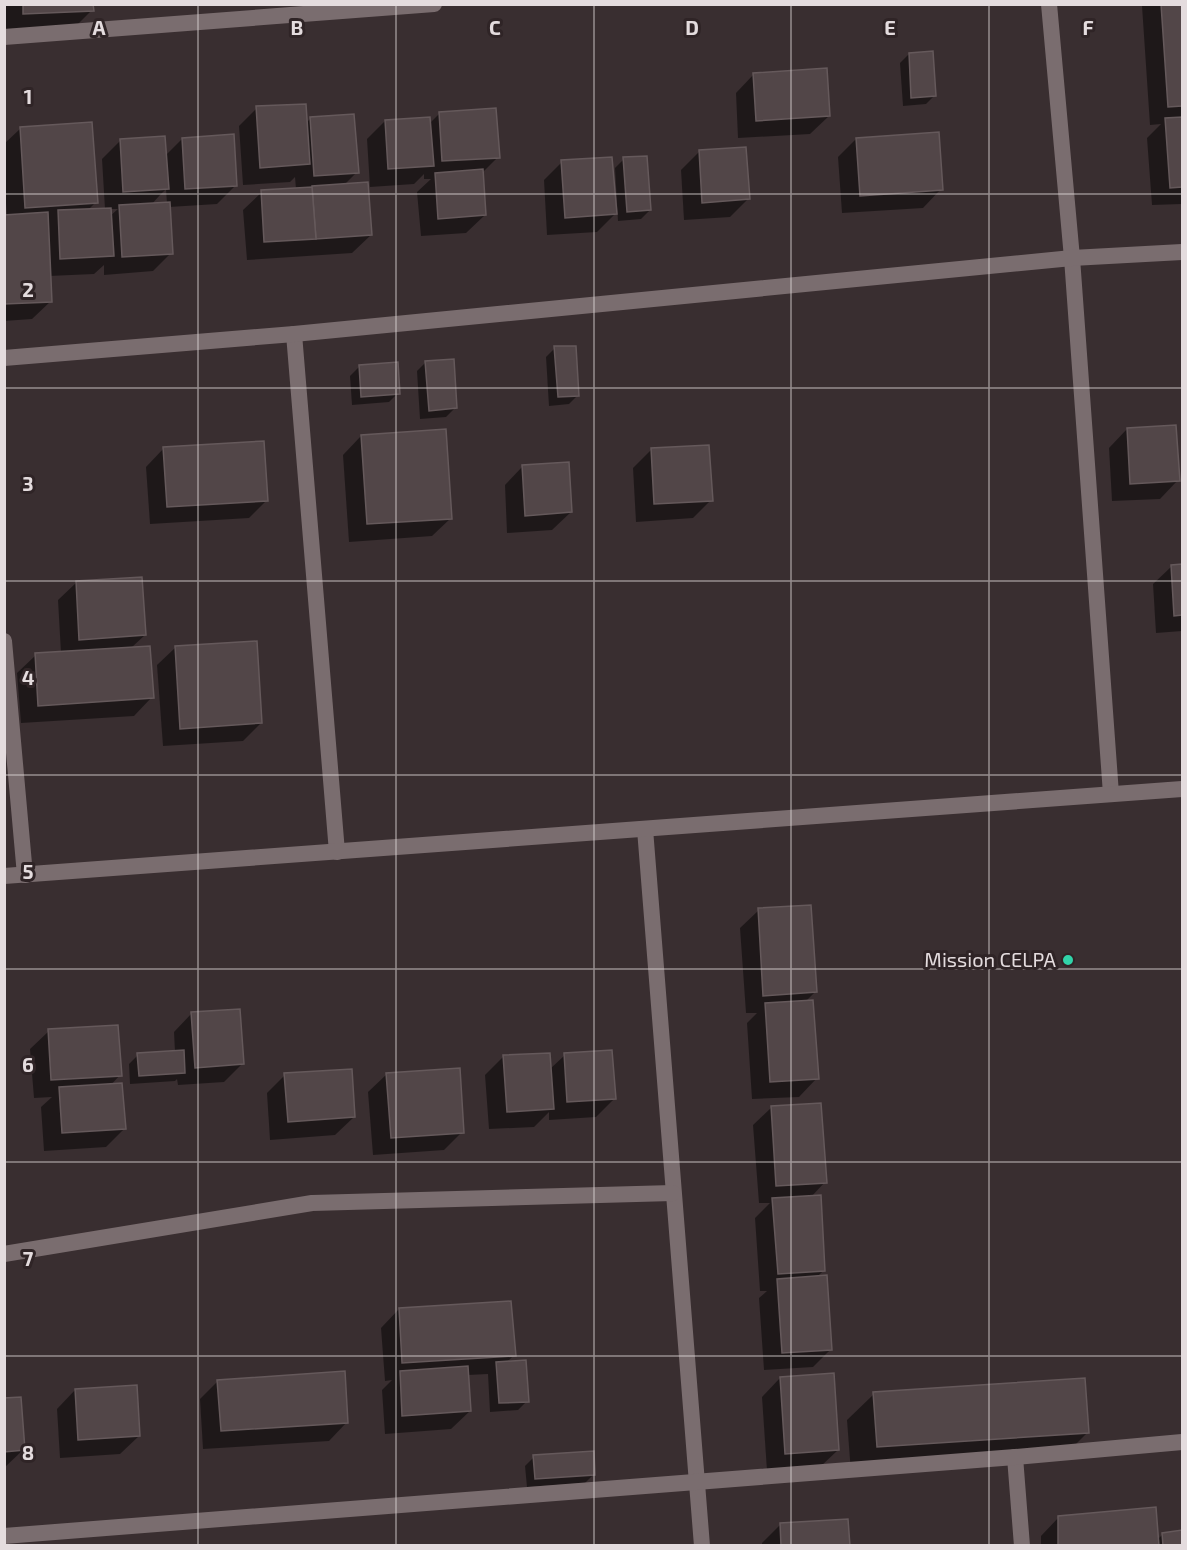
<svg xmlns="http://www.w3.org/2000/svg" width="1187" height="1550" viewBox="0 0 1187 1550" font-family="'Exo 2',sans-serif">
	<rect width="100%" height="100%" fill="#392e30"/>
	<g fill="#0007" fill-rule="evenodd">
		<path d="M5,4H92V10L74,28L6,31Z"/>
		<path d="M1144,4H1182V204L1152,205L1147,138L1161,124L1150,125L1142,6Z"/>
		<path d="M909,54L935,95L926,104L903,106L900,63Z"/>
		<path d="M754,74L829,116L810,134L738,138L736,93Z"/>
		<path d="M257,108L306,123L311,118L357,172L343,186L371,235L352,253L247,260L243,210L262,192L296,189L295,177L290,182L243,185L239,126Z"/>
		<path d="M440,113L498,157L482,173L485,215L466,233L421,236L417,192L431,179H424V174L414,184L370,187L367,139L385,121L429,124Z"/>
		<path d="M21,128L96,202L88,210L105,209L102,159L120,141L165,156L182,139L236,185L217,204L169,207L171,253L153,271L104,275V265L94,274L49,276L51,301L32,319L4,321V216H7L4,177V144ZM166,189L167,204L151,205L160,195ZM110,209H118L110,216Z"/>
		<path d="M856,139L941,189L923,208L842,213L838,157Z"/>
		<path d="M699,152L748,199L730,217L684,220L681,170Z"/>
		<path d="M624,159L650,210L641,219L618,221L615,168Z"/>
		<path d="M562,162L617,212L597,232L547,235L544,180Z"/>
		<path d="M555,348L578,395L569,404L549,406L546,357Z"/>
		<path d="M426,362L455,408L446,417L420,419L417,371Z"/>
		<path d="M359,367L398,393L389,402L352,405L350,376Z"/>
		<path d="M1127,429L1178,480L1160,499L1112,501L1109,448Z"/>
		<path d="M361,436L451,518L432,536L349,542L343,455Z"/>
		<path d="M164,448L267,500L249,518L150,524L146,467Z"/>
		<path d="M651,450L711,500L693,518L636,522L633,468Z"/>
		<path d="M523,466L571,512L552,530L507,533L505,485Z"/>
		<path d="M1182,565V631L1156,633L1153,584L1172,566Z"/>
		<path d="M77,582L145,635L131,648L152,697L134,716L21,723L17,673L36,655L61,653L58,600Z"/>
		<path d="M176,647L261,723L243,741L163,746L157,665Z"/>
		<path d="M759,910L815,992L805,1002L817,1078L799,1097L752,1099L747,1023L757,1013H746L740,928Z"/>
		<path d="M192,1013L242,1064L224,1082L178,1085L177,1079L175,1081L130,1084L129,1064L138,1055L175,1052L174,1032Z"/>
		<path d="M49,1031L120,1075L110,1086L124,1129L106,1147L44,1151L41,1107L52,1097L34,1098L30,1049Z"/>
		<path d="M565,1055L614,1099L596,1117L549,1120V1112L534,1127L489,1129L485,1075L503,1057L550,1069Z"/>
		<path d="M387,1074L462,1132L444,1150L373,1155L368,1092Z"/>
		<path d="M285,1075L354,1117L335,1135L270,1140L267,1093Z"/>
		<path d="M772,1107L825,1182L811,1197L824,1270L817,1277L831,1349L813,1367L764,1370L759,1298L767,1291H760L755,1218L770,1203H759L753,1125Z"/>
		<path d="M399,1309L514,1355L506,1363L527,1401L518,1410L490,1412L488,1374L468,1375L470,1411L451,1429L385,1434L382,1390L392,1380L385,1381L381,1328Z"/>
		<path d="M780,1378L838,1450L819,1468L767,1471L762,1397Z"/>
		<path d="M218,1381L347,1422L329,1441L203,1449L200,1399Z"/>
		<path d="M75,1390L139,1436L120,1454L60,1458L57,1409Z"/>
		<path d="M874,1394L1087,1433L1061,1459L851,1473L847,1420Z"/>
		<path d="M4,1400L23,1450L4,1468Z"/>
		<path d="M534,1457L594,1474L585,1483L527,1487L525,1466Z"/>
		<path d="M1059,1517L1157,1540L1163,1534L1182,1531V1546H1041V1536Z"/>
		<path d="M780,1525L848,1546H762V1543Z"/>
	</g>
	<g fill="#524648" stroke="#65595b" stroke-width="1.5">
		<path d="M23,4H93L94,11L23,14Z"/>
		<path d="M1161,4H1182V106L1168,107Z"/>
		<path d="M933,51L936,96L911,98L909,53Z"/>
		<path d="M827,68L830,116L756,121L753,73Z"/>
		<path d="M306,104L310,164L260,168L256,106Z"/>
		<path d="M496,108L500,158L442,161L439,112Z"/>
		<path d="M354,114L359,173L314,176L310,117Z"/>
		<path d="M430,117L434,166L388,169L385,120Z"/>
		<path d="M1182,117V187L1170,188L1165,118Z"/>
		<path d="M92,122L98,203L25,208L20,127Z"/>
		<path d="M939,132L943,190L860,196L856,138Z"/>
		<path d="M234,134L237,186L185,189L182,138Z"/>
		<path d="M165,136L169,189L123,192L120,139Z"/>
		<path d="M746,147L750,199L702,203L699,150Z"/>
		<path d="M647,156L651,210L627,212L623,157Z"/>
		<path d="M612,157L617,214L565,218L561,160Z"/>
		<path d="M483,169L486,215L438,219L435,173Z"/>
		<path d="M368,182L372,235L316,239L312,186Z"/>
		<path d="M312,187L316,239L264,242L261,190Z"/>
		<path d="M170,202L173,254L122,257L119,205Z"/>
		<path d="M111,208L114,256L60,259L58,210Z"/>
		<path d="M48,212L52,302L4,304V215Z"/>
		<path d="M554,346H576L579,396L558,397Z"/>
		<path d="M454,359L457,408L429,411L425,361Z"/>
		<path d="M398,362L400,394L361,397L359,365Z"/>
		<path d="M1176,425L1180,481L1130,484L1127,428Z"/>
		<path d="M446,429L452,519L367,524L361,435Z"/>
		<path d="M264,441L268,501L167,507L163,447Z"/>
		<path d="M709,445L713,501L654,504L651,448Z"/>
		<path d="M569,462L572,512L525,516L522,465Z"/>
		<path d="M1182,564V615L1174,616L1171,565Z"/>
		<path d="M142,577L146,635L79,640L76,581Z"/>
		<path d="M257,641L262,723L180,729L175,646Z"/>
		<path d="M150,646L154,698L38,706L35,653Z"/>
		<path d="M811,905L817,992L763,996L758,908Z"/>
		<path d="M813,1000L819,1079L770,1082L765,1003Z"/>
		<path d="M240,1009L244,1064L195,1068L191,1012Z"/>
		<path d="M118,1025L122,1076L51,1080L48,1029Z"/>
		<path d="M184,1050L185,1073L139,1076L137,1053Z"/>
		<path d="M612,1050L616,1099L567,1102L564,1053Z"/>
		<path d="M550,1053L554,1109L507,1112L503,1055Z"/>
		<path d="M460,1068L464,1133L391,1138L386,1073Z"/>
		<path d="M352,1069L355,1117L288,1122L284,1073Z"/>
		<path d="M122,1083L126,1129L62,1133L59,1087Z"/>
		<path d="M821,1103L827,1183L776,1186L771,1106Z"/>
		<path d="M821,1195L825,1271L778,1274L772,1198Z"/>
		<path d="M827,1275L832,1350L782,1353L777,1279Z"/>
		<path d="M511,1301L516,1356L402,1363L399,1308Z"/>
		<path d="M526,1360L529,1402L499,1403L496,1362Z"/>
		<path d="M468,1366L471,1411L402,1416L400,1371Z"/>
		<path d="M345,1371L348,1423L221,1431L217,1380Z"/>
		<path d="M834,1373L839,1450L785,1454L780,1377Z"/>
		<path d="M1085,1378L1089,1433L877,1447L873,1392Z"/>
		<path d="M137,1385L140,1436L78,1440L75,1389Z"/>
		<path d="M21,1397L25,1450L4,1452V1398Z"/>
		<path d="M594,1451L595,1475L535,1479L533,1455Z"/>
		<path d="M1156,1507L1159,1546H1058V1516Z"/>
		<path d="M848,1519L850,1546H781L780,1523Z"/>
		<path d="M1182,1530V1546H1163L1162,1533Z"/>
	</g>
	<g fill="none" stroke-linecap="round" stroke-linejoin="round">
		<g stroke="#7a6d6f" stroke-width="16">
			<path d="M1049,4L1072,258L1111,794"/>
			<path d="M4,37L434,4"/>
			<path d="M294,334L337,852"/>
			<path d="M4,358L294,334L1072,258L1182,252"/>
			<path d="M4,641L25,875"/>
			<path d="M645,829L702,1546"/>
			<path d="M4,876L1182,789"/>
			<path d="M4,1254L312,1203L673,1193"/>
			<path d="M1015,1457L1022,1546"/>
			<path d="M4,1536L1015,1457L1182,1442"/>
		</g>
	</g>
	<path fill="none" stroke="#e4dcde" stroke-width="1.5" stroke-opacity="0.55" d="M198,4V1546M396,4V1546M594,4V1546M791,4V1546M989,4V1546M4,194H1182M4,388H1182M4,581H1182M4,775H1182M4,969H1182M4,1162H1182M4,1356H1182"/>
	<circle fill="#31d4a9" stroke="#2f2426" stroke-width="2" cx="1068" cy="960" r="6"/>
	<g text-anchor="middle" stroke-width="6" stroke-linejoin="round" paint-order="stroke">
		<g font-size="20" fill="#e4dcde" stroke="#2f2426" text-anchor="end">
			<text x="1056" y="967">Mission CELPA</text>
		</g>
	</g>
	<g font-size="20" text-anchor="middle" font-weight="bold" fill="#e4dcde" stroke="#2f2426" stroke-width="6" stroke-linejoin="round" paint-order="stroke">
		<text x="99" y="35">A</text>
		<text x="297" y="35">B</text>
		<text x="495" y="35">C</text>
		<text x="692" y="35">D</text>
		<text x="890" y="35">E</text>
		<text x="1088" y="35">F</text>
		<text x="28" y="104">1</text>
		<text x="28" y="297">2</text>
		<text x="28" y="491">3</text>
		<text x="28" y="685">4</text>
		<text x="28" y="879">5</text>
		<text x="28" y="1072">6</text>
		<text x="28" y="1266">7</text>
		<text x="28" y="1460">8</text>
	</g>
	<rect width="1187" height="1550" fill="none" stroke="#e4dcde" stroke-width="12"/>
</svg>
